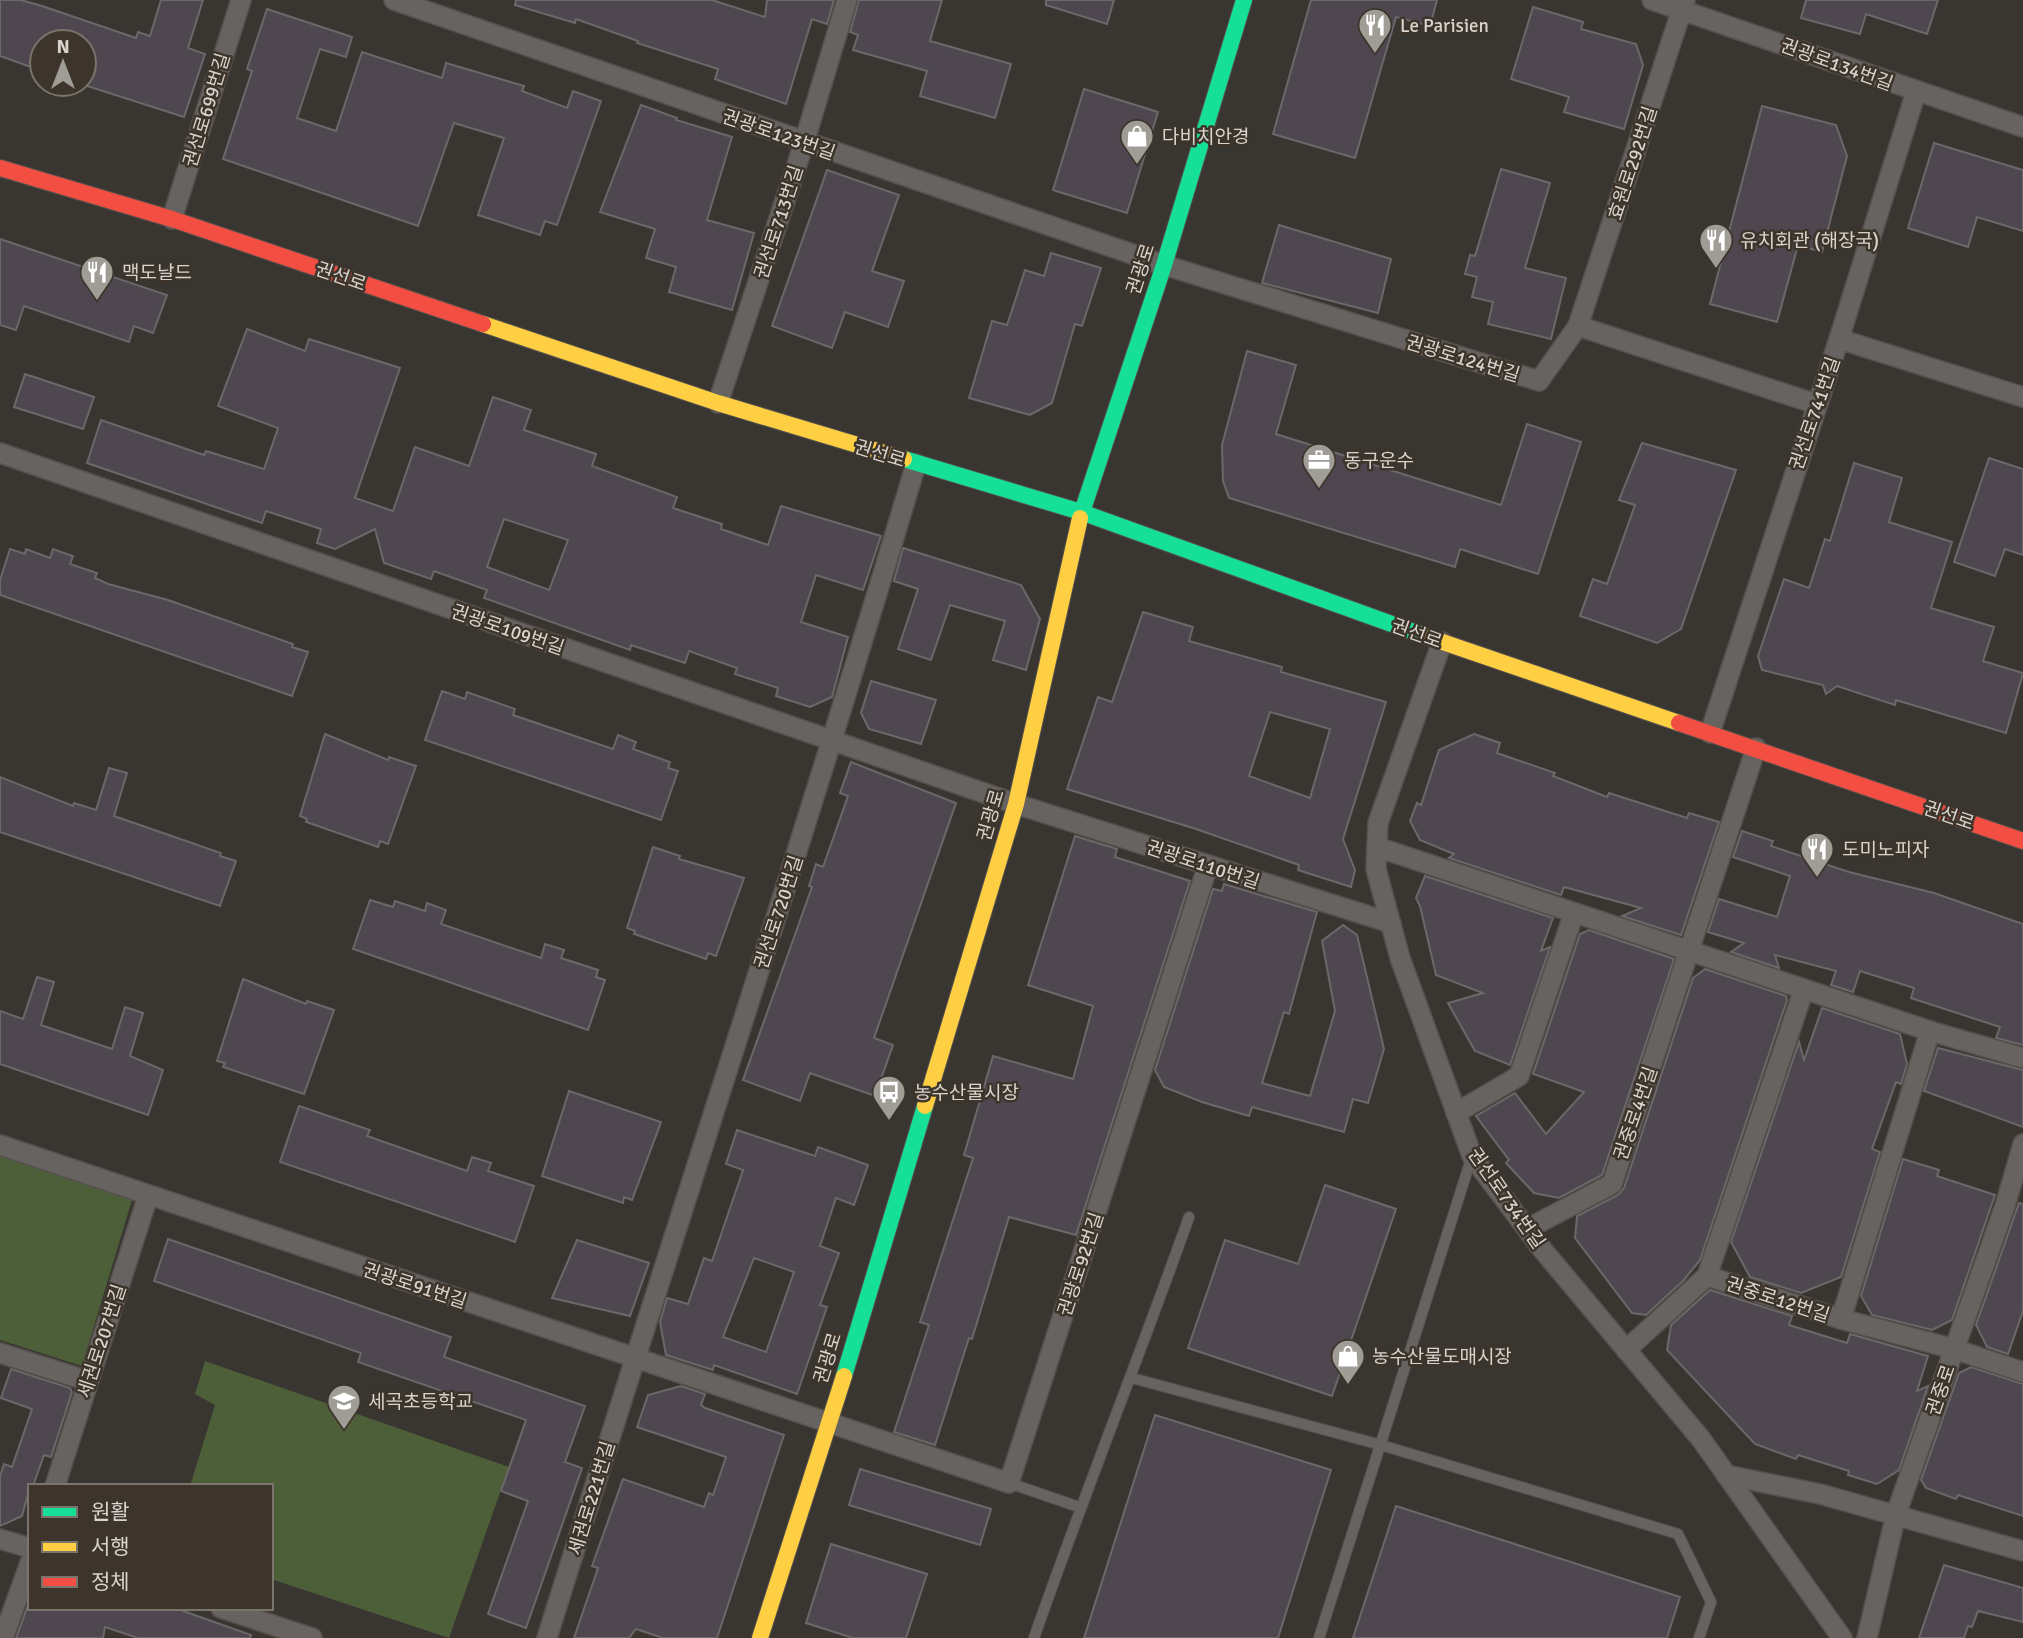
<svg xmlns="http://www.w3.org/2000/svg" width="2023" height="1638" viewBox="0 0 2023 1638" font-family="Signika,'Noto Sans KR',sans-serif">
	<rect width="100%" height="100%" fill="#393530"/>
	<g fill="#4d5f39">
		<path d="M0,1155L132,1200L82,1366L0,1340Z"/>
		<path d="M205,1361L509,1467L449,1638L271,1579V1486H190L215,1405L195,1394Z"/>
	</g>
	<g fill="#4e4750" stroke="#6b6869" stroke-width="2" fill-rule="evenodd">
		<path d="M0,0H21L42,6L136,38L138,32L150,36L161,0H203L188,48L205,54L184,117L84,85V42H42V71L0,56Z"/>
		<path d="M516,0H712L765,17L767,0H834L827,24L812,19L786,104L715,79L718,69L637,43L638,41L576,19L575,23L515,5Z"/>
		<path d="M859,0H942L930,41L1011,64L995,118L920,96L927,71L853,50L858,35L850,32Z"/>
		<path d="M1046,0H1114L1107,24L1046,5Z"/>
		<path d="M1311,0H1437L1430,26L1396,17L1355,158L1273,134Z"/>
		<path d="M1806,0H1938L1927,34L1866,14L1860,34L1801,18Z"/>
		<path d="M1533,7L1583,22L1581,29L1636,44L1643,65L1624,129L1564,112L1569,97L1511,79Z"/>
		<path d="M267,9L352,37L346,57L320,49L297,118L336,131L362,52L442,78L446,63L524,86L522,91L567,108L573,91L601,101L557,225L545,221L540,235L478,215L504,138L454,123L418,226L223,159L252,71L247,69Z"/>
		<path d="M1084,89L1158,112L1127,213L1053,190Z"/>
		<path d="M641,105L677,118L676,120L732,137L707,220L754,233L732,310L669,292L676,267L646,258L655,229L600,212Z"/>
		<path d="M1762,106L1836,125L1847,156L1822,252L1798,245L1777,322L1710,304Z"/>
		<path d="M1934,143L2023,170V231L1977,217L1968,247L1908,228Z"/>
		<path d="M1501,169L1550,183L1525,268L1566,278L1551,339L1488,324L1493,302L1472,297L1477,277L1465,274L1470,255L1475,256Z"/>
		<path d="M827,170L899,195L872,271L904,281L888,327L845,312L832,348L772,326Z"/>
		<path d="M1279,225L1391,259L1378,313L1262,283Z"/>
		<path d="M0,239L167,295L153,333L134,326L129,342L24,306L16,330L0,325Z"/>
		<path d="M1051,253L1101,268L1082,326L1075,324L1052,403L1030,415L969,398L992,321L1007,325L1025,270L1044,276Z"/>
		<path d="M247,329L305,351L309,339L400,368L355,498L393,511L415,447L469,466L493,397L531,410L524,430L596,454L592,466L677,497L673,508L722,524L721,529L768,545L781,506L881,536L863,590L816,575L801,622L848,637L832,697L810,707L776,696L778,688L735,674L737,668L689,651L685,663L631,645L630,650L484,598L487,590L434,571L431,579L384,563L375,529L335,549L317,543L321,529L266,511L262,523L87,463L101,420L204,455L206,451L264,469L278,428L218,406ZM504,519L568,540L549,590L487,567Z"/>
		<path d="M1247,351L1296,365L1276,434L1501,505L1527,424L1581,442L1538,574L1460,549L1455,567L1229,498L1223,481L1222,445Z"/>
		<path d="M25,374L94,397L83,429L14,407Z"/>
		<path d="M1642,443L1736,470L1681,629L1657,643L1580,616L1593,579L1607,584L1635,505L1619,500Z"/>
		<path d="M1989,458L2023,469V555L2005,549L1995,576L1954,562Z"/>
		<path d="M1854,463L1902,478L1889,522L1952,542L1931,608L1994,627L1983,661L2023,673L2006,733L1896,700L1895,705L1837,686L1826,694L1823,685L1762,670L1758,656L1784,579L1809,588L1825,539L1830,541Z"/>
		<path d="M903,548L1021,585L1040,619L1026,670L993,660L1005,621L950,605L931,660L898,649L918,589L894,581Z"/>
		<path d="M10,549L25,554L26,549L50,558L53,549L73,556L70,564L97,573L95,578L108,584L168,600L293,644L292,647L308,652L292,696L0,595V580Z"/>
		<path d="M1143,612L1193,627L1189,641L1282,667L1281,672L1386,702L1343,839L1355,870L1351,887L1298,870L1299,865L1196,829L1067,789L1098,697L1112,702ZM1270,712L1330,729L1310,798L1249,776Z"/>
		<path d="M871,681L936,700L921,744L869,729L861,713Z"/>
		<path d="M442,691L465,699L467,692L515,709L513,715L613,749L618,735L636,742L633,749L670,762L668,768L678,771L661,820L425,740Z"/>
		<path d="M325,734L388,760L389,757L416,766L388,844L380,841L378,847L306,822L307,819L300,816Z"/>
		<path d="M1474,734L1500,743L1497,753L1555,773L1553,776L1607,797L1609,793L1687,818L1689,813L1719,822L1681,935L1622,916L1641,908L1564,887L1561,895L1449,858L1454,854L1420,840L1410,821L1417,803L1421,805L1439,750Z"/>
		<path d="M851,762L956,803L874,1038L893,1045L875,1096L810,1073L800,1101L743,1080L812,887L809,886L816,864L823,867L848,796L840,793Z"/>
		<path d="M109,768L127,773L114,816L221,853L220,856L236,861L220,906L0,832V777L73,806L74,803L96,810Z"/>
		<path d="M1742,831L1773,841L1771,846L1849,872L1934,893L2023,924V1045L1996,1038L2000,1027L1911,998L1914,988L1860,971L1853,992L1831,985L1836,971L1775,955L1779,968L1731,952L1744,943L1708,932L1719,899L1777,917L1790,876L1733,857Z"/>
		<path d="M1075,836L1117,849L1115,857L1190,881L1076,1235L1009,1217L972,1339L969,1338L935,1445L894,1432L929,1325L920,1322L973,1158L964,1155L993,1056L1073,1079L1093,1006L1028,985Z"/>
		<path d="M653,847L680,856L679,859L744,878L716,956L708,953L706,959L634,934L635,931L627,928Z"/>
		<path d="M1425,876L1553,918L1541,951L1550,947L1510,1065L1475,1051L1448,1003L1483,993L1436,975L1420,906L1416,898Z"/>
		<path d="M1224,884L1317,912L1289,1014L1284,1012L1262,1083L1310,1096L1335,1011L1322,941L1343,925L1357,935L1384,1049L1368,1103L1353,1099L1344,1132L1252,1107L1249,1116L1202,1102L1164,1087L1155,1070L1213,889L1222,891Z"/>
		<path d="M370,900L393,907L395,901L425,911L427,903L446,910L441,924L541,958L545,944L564,950L561,958L598,970L596,977L605,980L588,1030L353,949Z"/>
		<path d="M1589,930L1674,959L1602,1175L1559,1198L1534,1193L1506,1163L1509,1160L1476,1116L1515,1093L1546,1134L1584,1092L1533,1074L1580,934Z"/>
		<path d="M1705,969L1786,996L1787,1000L1700,1260L1683,1281L1646,1315L1632,1313L1575,1238L1577,1216L1618,1195L1624,1188L1693,978Z"/>
		<path d="M37,977L54,982L41,1025L112,1049L125,1007L143,1013L130,1056L163,1070L148,1115L0,1064V1011L23,1019Z"/>
		<path d="M243,979L306,1004L307,1001L334,1010L304,1094L223,1067L225,1063L217,1061Z"/>
		<path d="M1822,1008L1900,1034L1907,1064L1901,1084L1896,1082L1872,1149L1880,1152L1841,1277L1801,1293L1750,1277L1731,1242L1799,1042L1804,1060Z"/>
		<path d="M1938,1048L2023,1070V1127L1924,1091Z"/>
		<path d="M569,1091L661,1122L632,1200L624,1197L623,1203L542,1176Z"/>
		<path d="M299,1106L370,1130L367,1136L467,1171L472,1157L491,1163L488,1171L534,1186L515,1242L280,1162Z"/>
		<path d="M737,1130L815,1156L818,1147L868,1165L854,1205L836,1198L820,1246L839,1253L820,1305L827,1307L797,1394L714,1365L713,1370L666,1355L660,1322L667,1298L688,1304L704,1258L712,1261L743,1170L726,1164ZM754,1258L794,1272L766,1352L723,1337Z"/>
		<path d="M1903,1159L1939,1170L1937,1176L1995,1195L1952,1320L1932,1330L1872,1315L1861,1296Z"/>
		<path d="M1325,1185L1396,1209L1332,1396L1188,1348L1225,1240L1298,1264Z"/>
		<path d="M2019,1203L2023,1204V1311L2008,1354L1987,1347L1976,1325Z"/>
		<path d="M168,1239L451,1337L444,1357L585,1406L565,1462L582,1468L526,1628L488,1614L528,1501L501,1491L526,1420L358,1362L361,1353L154,1281Z"/>
		<path d="M577,1240L649,1263L630,1316L552,1298Z"/>
		<path d="M1710,1290L1792,1316L1789,1325L1847,1343L1850,1334L1928,1356L1917,1391L1928,1386L1899,1470L1877,1484L1848,1475L1849,1471L1798,1455L1796,1459L1755,1444L1667,1350L1671,1325Z"/>
		<path d="M1971,1367L2023,1384V1516L1958,1495L1956,1499L1926,1488L1921,1480L1959,1373Z"/>
		<path d="M11,1369L70,1388L72,1392L51,1457L44,1455L33,1486H30L22,1516L0,1526V1476L4,1464L12,1467L32,1409L1,1398Z"/>
		<path d="M681,1386L705,1394L701,1405L705,1408L784,1435L717,1638H663L636,1629L629,1638H574L598,1568L592,1566L623,1479L704,1507L709,1493L713,1495L726,1457L637,1427L648,1395Z"/>
		<path d="M1155,1415L1331,1470L1278,1638H1084Z"/>
		<path d="M860,1469L991,1509L980,1545L849,1505Z"/>
		<path d="M1396,1506L1680,1597L1667,1638H1353Z"/>
		<path d="M831,1544L927,1574L906,1638H853L806,1623Z"/>
		<path d="M1944,1565L2023,1588V1622L1978,1611L1972,1627L1968,1626L1964,1638H1919Z"/>
		<path d="M27,1608H175L251,1635L250,1638H138L105,1627L103,1638H16Z"/>
	</g>
	<g fill="none" stroke-linecap="round" stroke-linejoin="round">
		<defs>
			<g id="lane">
				<path d="M1132,1378L1381,1445L1678,1534L1711,1602L1699,1638"/>
				<path d="M1009,1483L1079,1507"/>
				<path d="M1034,1638C1083,1497 1139,1358 1189,1217"/>
				<path d="M1319,1638L1472,1156"/>
			</g>
			<g id="street">
				<path d="M394,0L1164,265L1539,381L1578,326L1816,404"/>
				<path d="M1652,0L2023,127"/>
				<path d="M172,219L241,0"/>
				<path d="M1578,326L1685,0"/>
				<path d="M1839,339L2023,397"/>
				<path d="M718,403L804,143L847,0"/>
				<path d="M0,453L1016,804L1391,923"/>
				<path d="M1442,642L1378,823L1376,869L1400,958L1472,1156L1542,1249L1701,1439L1842,1638"/>
				<path d="M1710,733L1839,339L1916,92"/>
				<path d="M1377,847L1930,1031L2023,1058"/>
				<path d="M1456,1113L1519,1076L1574,913"/>
				<path d="M0,1145L1009,1483L1208,865"/>
				<path d="M1527,1229L1612,1184L1756,748"/>
				<path d="M1707,1276L1804,989"/>
				<path d="M1841,1319L1930,1031"/>
				<path d="M1626,1350L1707,1276L1841,1319L1954,1349L2023,1372"/>
				<path d="M0,1353L88,1381"/>
				<path d="M1726,1475L1820,1494L2023,1551"/>
				<path d="M55,1486L148,1196"/>
				<path d="M0,1539L30,1548"/>
				<path d="M221,1608L312,1638"/>
				<path d="M3,1638L30,1563"/>
				<path d="M547,1638C669,1246 799,857 916,464"/>
				<path d="M1867,1638L1896,1514L2005,1206L2023,1144"/>
			</g>
			<g id="fast">
				<path d="M904,459L1081,512L1425,636"/>
				<path d="M1080,518L1164,265L1244,0"/>
				<path d="M844,1376L925,1106"/>
			</g>
			<g id="slow">
				<path d="M483,324L718,403L904,459"/>
				<path d="M1425,636L1679,723"/>
				<path d="M925,1106L1016,804L1080,518"/>
				<path d="M760,1638L844,1376"/>
			</g>
			<g id="jam">
				<path d="M0,168L172,219L483,324"/>
				<path d="M1679,723L2023,841"/>
			</g>
		</defs>
		<use href="#lane" stroke="#55504c" stroke-width="12"/>
		<use href="#street" stroke="#55504c" stroke-width="22"/>
		<use href="#fast" stroke="#55504c" stroke-width="18"/>
		<use href="#slow" stroke="#55504c" stroke-width="18"/>
		<use href="#jam" stroke="#55504c" stroke-width="18"/>
		<use href="#lane" stroke="#666360" stroke-width="10"/>
		<use href="#street" stroke="#666360" stroke-width="19"/>
		<use href="#fast" stroke="#16e098" stroke-width="16"/>
		<use href="#slow" stroke="#ffcf43" stroke-width="16"/>
		<use href="#jam" stroke="#f24e42" stroke-width="16"/>
	</g>
	<defs>
		<symbol id="restaurant-pin" viewBox="-11 -11 22 30"><path d="M0 17L-7.5 6A9.5 9.5 0 1 1 7.5 6Z" fill="#a09c96" stroke="#3d352c"/><path d="M-5-6h1v4h1v-4h1v4h1v-4h1v5L-1.5 .5V6h-2V.5L-5-1ZM5-6V6H3V1.5H1.5Q1.5-4 5-6Z" fill="#fff"/></symbol>
		<symbol id="shop-pin" viewBox="-11 -11 22 30"><path d="M0 17L-7.5 6A9.5 9.5 0 1 1 7.5 6Z" fill="#a09c96" stroke="#3d352c"/><path d="M-5-2.5h2.3a2.7 3.5 0 0 1 5.4 0H5L5.5 6h-11ZM-1.5-2.5h3a1.5 2.3 0 0 0-3 0Z" fill="#fff"/></symbol>
		<symbol id="office-pin" viewBox="-11 -11 22 30"><path d="M0 17L-7.5 6A9.5 9.5 0 1 1 7.5 6Z" fill="#a09c96" stroke="#3d352c"/><path d="M-6-3h4V-5.5h4V-3h4V5H-6ZM-1-4.5V-3h2v-1.5ZM-6 0V1H6V0Z" fill="#fff"/></symbol>
		<symbol id="bus-pin" viewBox="-11 -11 22 30"><path d="M0 17L-7.5 6A9.5 9.5 0 1 1 7.5 6Z" fill="#a09c96" stroke="#3d352c"/><path d="M-5-6H5V4H4V6H2V4H-2V6H-4V4H-5ZM-3.5-4V0h7V-4ZM-3.5 1.2v1.5H-2V1.2ZM2 1.2v1.5H3.5V1.2Z" fill="#fff"/></symbol>
		<symbol id="school-pin" viewBox="-11 -11 22 30"><path d="M0 17L-7.5 6A9.5 9.5 0 1 1 7.5 6Z" fill="#a09c96" stroke="#3d352c"/><path d="M0-5L7-2L0 1L-7-2ZM-4 1L0 2.5L4 1V4Q0 6-4 4Z" fill="#fff"/></symbol>
	</defs>
	<g fill-rule="evenodd">
		<use href="#restaurant-pin" x="1356" y="6" width="38" height="52"/>
		<use href="#shop-pin" x="1118" y="117" width="38" height="52"/>
		<use href="#restaurant-pin" x="1697" y="221" width="38" height="52"/>
		<use href="#restaurant-pin" x="78" y="253" width="38" height="52"/>
		<use href="#office-pin" x="1300" y="441" width="38" height="52"/>
		<use href="#restaurant-pin" x="1798" y="830" width="38" height="52"/>
		<use href="#bus-pin" x="870" y="1073" width="38" height="52"/>
		<use href="#shop-pin" x="1329" y="1337" width="38" height="52"/>
		<use href="#school-pin" x="325" y="1382" width="38" height="52"/>
	</g>
	<g text-anchor="middle" stroke-width="5" stroke-linejoin="round" paint-order="stroke">
		<g font-size="19" fill="#d8d3cd" stroke="#3d352c" text-anchor="start">
			<text x="1400" y="32">Le Parisien</text>
			<text x="1162" y="143">다비치안경</text>
			<text x="1740" y="247">유치회관 (해장국)</text>
			<text x="122" y="279">맥도날드</text>
			<text x="1344" y="467">동구운수</text>
			<text x="1842" y="856">도미노피자</text>
			<text x="914" y="1099">농수산물시장</text>
			<text x="1372" y="1363">농수산물도매시장</text>
			<text x="368" y="1408">세곡초등학교</text>
		</g>
		<g font-size="19" fill="#d8d3cd" stroke="#3d352c">
			<text transform="translate(1837 64) rotate(20)" y="7">권광로134번길</text>
			<text transform="translate(206 110) rotate(-73)" y="7">권선로699번길</text>
			<text transform="translate(779 134) rotate(19)" y="7">권광로123번길</text>
			<text transform="translate(1632 163) rotate(-72)" y="7">효원로292번길</text>
			<text transform="translate(778 222) rotate(-72)" y="7">권선로713번길</text>
			<text transform="translate(1140 269) rotate(-72)" y="7">권광로</text>
			<text transform="translate(341 276) rotate(19)" y="7">권선로</text>
			<text transform="translate(1463 358) rotate(17)" y="7">권광로124번길</text>
			<text transform="translate(1814 413) rotate(-71)" y="7">권선로741번길</text>
			<text transform="translate(880 453) rotate(17)" y="7">권선로</text>
			<text transform="translate(508 629) rotate(19)" y="7">권광로109번길</text>
			<text transform="translate(1417 633) rotate(20)" y="7">권선로</text>
			<text transform="translate(990 815) rotate(-74)" y="7">권광로</text>
			<text transform="translate(1949 815) rotate(19)" y="7">권선로</text>
			<text transform="translate(1203 864) rotate(18)" y="7">권광로110번길</text>
			<text transform="translate(778 912) rotate(-72)" y="7">권선로720번길</text>
			<text transform="translate(1635 1113) rotate(-71)" y="7">권중로4번길</text>
			<text transform="translate(1507 1198) rotate(55)" y="7">권선로734번길</text>
			<text transform="translate(1080 1264) rotate(-72)" y="7">권광로92번길</text>
			<text transform="translate(415 1285) rotate(18)" y="7">권광로91번길</text>
			<text transform="translate(1778 1299) rotate(18)" y="7">권중로12번길</text>
			<text transform="translate(101 1341) rotate(-72)" y="7">세권로207번길</text>
			<text transform="translate(827 1358) rotate(-73)" y="7">권광로</text>
			<text transform="translate(1940 1390) rotate(-71)" y="7">권중로</text>
			<text transform="translate(591 1498) rotate(-73)" y="7">세권로221번길</text>
		</g>
	</g>
	<rect x="28" y="1484" width="245" height="126" fill="#3d352c" stroke="#7b746c" stroke-width="2"/>
	<rect x="42" y="1507" width="35" height="10" fill="#16e098" stroke="#7b746c" stroke-width="2"/>
	<text x="91" y="1519" font-size="21" fill="#d8d3cd">원활</text>
	<rect x="42" y="1542" width="35" height="10" fill="#ffcf43" stroke="#7b746c" stroke-width="2"/>
	<text x="91" y="1554" font-size="21" fill="#d8d3cd">서행</text>
	<rect x="42" y="1577" width="35" height="10" fill="#f24e42" stroke="#7b746c" stroke-width="2"/>
	<text x="91" y="1589" font-size="21" fill="#d8d3cd">정체</text>
	<g transform="translate(63 63)"><circle r="33" fill="#3d352c" stroke="#7b746c" stroke-width="2"/>
	<path d="M0-5L12 26L0 18L-12 26Z" fill="#a09c96"/>
	<text y="-10" font-size="19" font-weight="bold" text-anchor="middle" fill="#d8d3cd">N</text>
	</g>
</svg>
